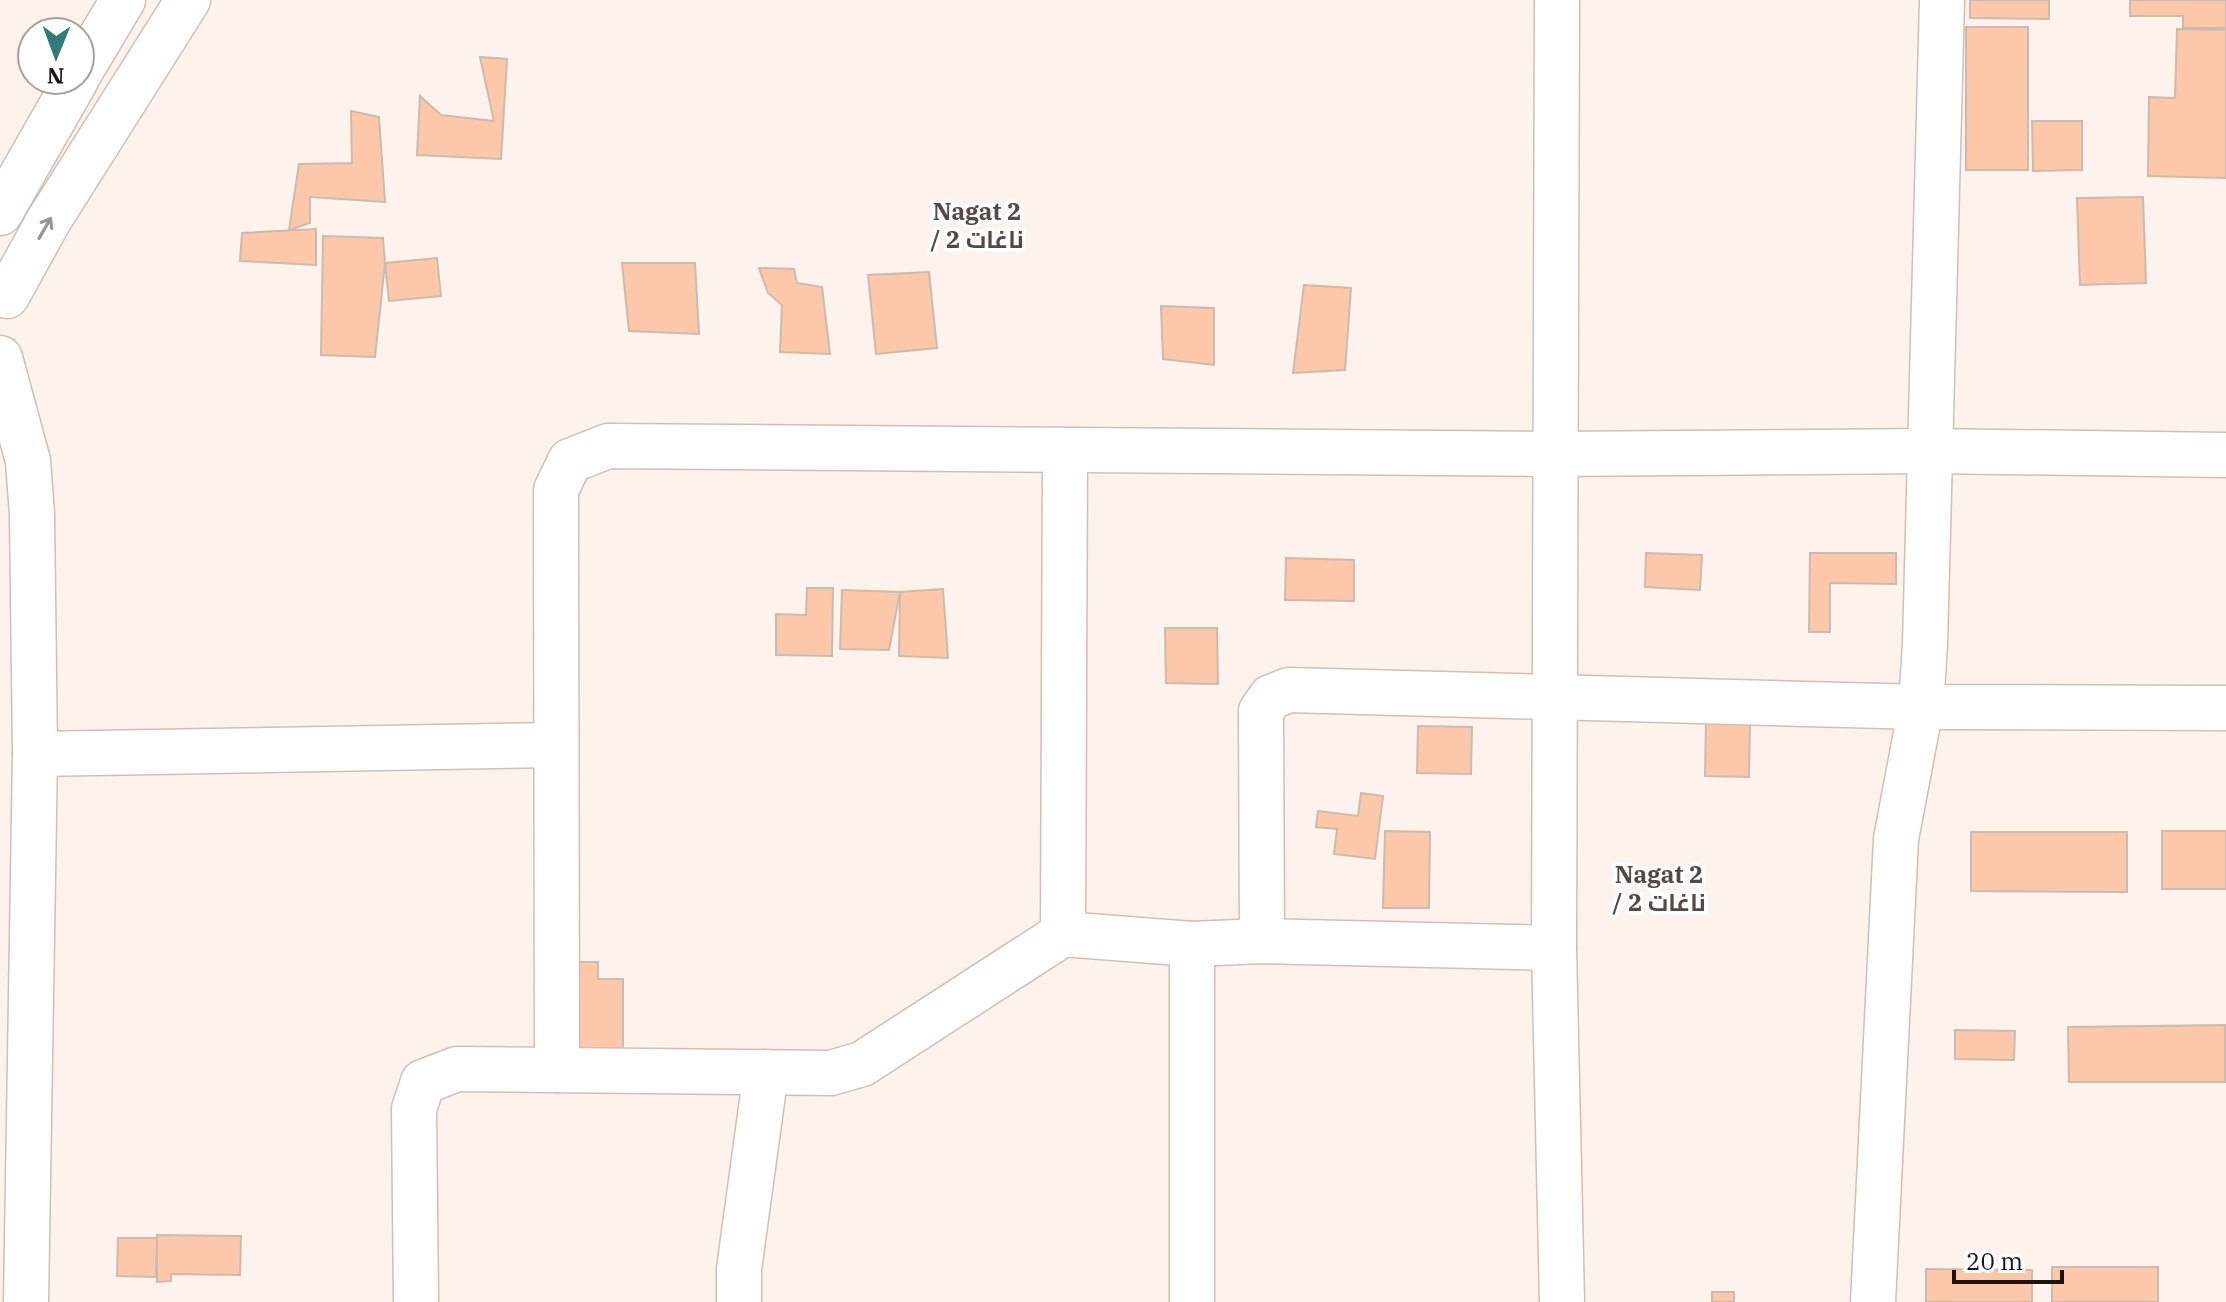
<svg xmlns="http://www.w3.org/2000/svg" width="2226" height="1302" viewBox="0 0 2226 1302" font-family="'IBM Plex Serif',Cairo,serif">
	<rect width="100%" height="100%" fill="#fef2ec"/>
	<g fill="#fdc8a9" stroke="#ccbaaf" stroke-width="2">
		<path d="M1970,0H2049V19L1970,18Z"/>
		<path d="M2130,0H2226V28H2183V16H2130Z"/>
		<rect x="1966" y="27" width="62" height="143"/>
		<path d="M2177,29L2226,30V178L2148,176L2149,97L2175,98Z"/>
		<path d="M480,57L507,59L501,159L417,155L420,96L441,115L494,121Z"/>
		<path d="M351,111L379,117L385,202L310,197V223L289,230L299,164L352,163Z"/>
		<path d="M2032,121H2082V170L2033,171Z"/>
		<path d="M2143,197L2146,283L2080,285L2077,198Z"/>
		<path d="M316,229V265L240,261L242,233Z"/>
		<path d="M323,236L383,238L385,263L375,357L321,355Z"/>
		<path d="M437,258L441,296L389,301L385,263Z"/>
		<path d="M622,263H695L699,334L629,331Z"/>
		<path d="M759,268L794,269L797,283L822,287L830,354L780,352L782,305L768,293Z"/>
		<path d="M929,272L937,348L876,354L868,275Z"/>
		<path d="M1304,285L1351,288L1345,370L1293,373Z"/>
		<path d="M1161,306L1214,308V365L1163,359Z"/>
		<path d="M1646,553L1702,555L1700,590L1645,587Z"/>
		<path d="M1810,553H1896V584L1830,583V632H1809Z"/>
		<path d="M1286,558L1354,560V601L1285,600Z"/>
		<path d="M807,588H833L832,656L776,655V614L806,615Z"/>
		<path d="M943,589L948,658L899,656L900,592Z"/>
		<path d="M842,590L900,592L889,650L840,649Z"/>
		<path d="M1165,628H1217L1218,684L1166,683Z"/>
		<path d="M1706,720L1750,721L1749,777L1705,776Z"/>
		<path d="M1418,726L1472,727L1471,774L1417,773Z"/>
		<path d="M1361,793L1383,796L1375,859L1334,854L1337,829L1316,827L1318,811L1358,816Z"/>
		<path d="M1385,831L1430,832L1429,908H1383Z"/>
		<rect x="2162" y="831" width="64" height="58"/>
		<path d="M1971,832H2127V892L1971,891Z"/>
		<path d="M569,962H598V979H623V1049L570,1050Z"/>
		<path d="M2225,1025V1082H2069L2068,1027Z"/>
		<path d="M1955,1030L2015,1031L2014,1060L1955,1059Z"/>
		<path d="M157,1235L241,1236L240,1275L171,1274V1281L157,1282Z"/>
		<path d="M118,1238H157L156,1277L117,1276Z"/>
		<rect x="2052" y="1267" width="106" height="35"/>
		<path d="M1926,1269L2032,1270V1302H1926Z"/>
		<rect x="1712" y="1292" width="22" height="10"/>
	</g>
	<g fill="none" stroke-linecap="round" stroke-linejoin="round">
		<defs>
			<g id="minor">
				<path d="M1557,0L1554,948L1562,1302"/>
				<path d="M80,72L123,0"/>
				<path d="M0,213L76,80"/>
				<path d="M7,296L49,220L188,0"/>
				<path d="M0,358L28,461L32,514L35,754L26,1302"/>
				<path d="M35,754L556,745"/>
				<path d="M1063,934L1065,451"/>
				<path d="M1262,941L1261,711L1271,697L1289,690L1921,707L2226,708"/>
				<path d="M557,1070L556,490L570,461L608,446L1554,454L1932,451L2226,455"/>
				<path d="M416,1302L414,1109L423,1082L457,1069L831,1073L862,1064L1063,934L1192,944L1262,941L1554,948"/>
				<path d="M739,1302V1269L766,1072"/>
				<path d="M1192,1302V944"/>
				<path d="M1873,1302L1896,839L1921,707L1925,644L1942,0"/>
			</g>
		</defs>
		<use href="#minor" stroke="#d1bfb4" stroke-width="47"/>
		<use href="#minor" stroke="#fff" stroke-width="44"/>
	</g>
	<defs><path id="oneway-shaft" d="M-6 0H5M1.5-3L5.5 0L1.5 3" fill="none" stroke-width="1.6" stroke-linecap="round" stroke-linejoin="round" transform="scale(2)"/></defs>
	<use stroke="#989594" href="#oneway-shaft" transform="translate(45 228) rotate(-60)"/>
	<g text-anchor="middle" stroke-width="7" stroke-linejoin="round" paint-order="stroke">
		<g font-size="24" font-weight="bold" fill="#58483f" stroke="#fff">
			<text x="977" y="220">Nagat 2<tspan x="977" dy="28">/ ناغات 2</tspan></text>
			<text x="1659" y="883">Nagat 2<tspan x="1659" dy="28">/ ناغات 2</tspan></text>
		</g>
	</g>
	<g transform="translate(56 56) rotate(181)"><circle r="38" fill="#ffffff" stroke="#a4a1a0" stroke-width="2"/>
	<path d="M0-6L14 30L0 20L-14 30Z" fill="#327b79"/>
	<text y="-12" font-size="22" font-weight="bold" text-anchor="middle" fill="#1b1411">N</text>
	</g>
	<path d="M1954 1270v12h108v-12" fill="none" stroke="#1b1411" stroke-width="4"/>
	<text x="1966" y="1270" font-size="24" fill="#1b1411" stroke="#ffffff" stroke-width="6" paint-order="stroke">20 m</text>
</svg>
